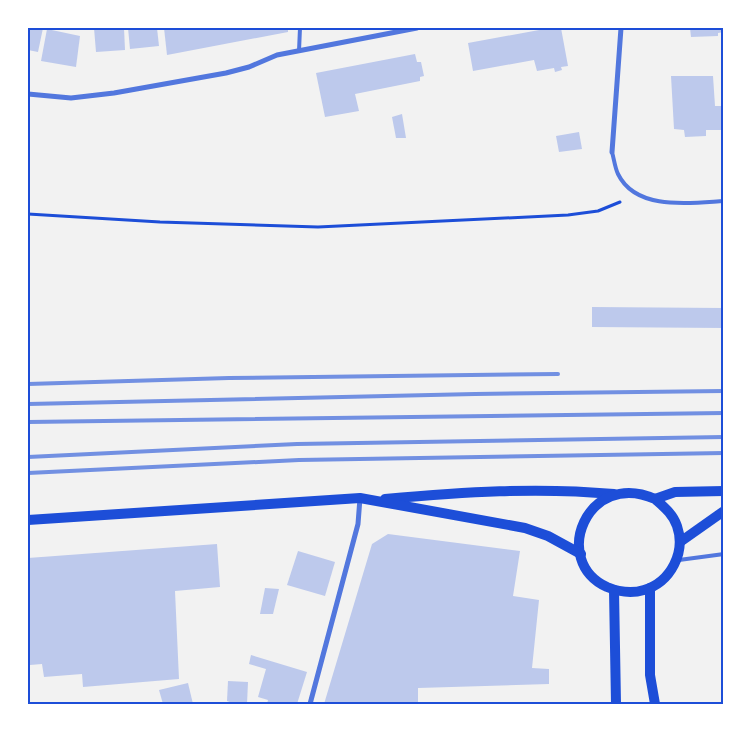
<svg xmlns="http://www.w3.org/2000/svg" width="751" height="732" viewBox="0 0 751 732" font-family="Figtree,sans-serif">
	<rect width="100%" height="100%" fill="#f2f2f2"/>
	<g fill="#bdc9ec">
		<path d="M28,28H43L38,52L28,50Z"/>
		<path d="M94,28H124L125,50L96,52Z"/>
		<path d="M128,28H157L159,46L130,49Z"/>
		<path d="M164,28H288V32L167,55Z"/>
		<path d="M550,28H561L568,66L561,67L562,70L555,72L554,68L537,71L534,60L473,71L468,43Z"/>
		<path d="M690,28H724V32L718,33V36L691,37Z"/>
		<path d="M47,29L80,36L76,67L41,61Z"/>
		<path d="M415,54L417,62H421L424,76L420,77V81L355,94L359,111L325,117L316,73Z"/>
		<path d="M671,76H713L715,106H721L722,130H706V136L685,137L684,130L674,129Z"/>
		<path d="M402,114L406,138H396L392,117Z"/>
		<path d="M579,132L582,149L559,152L556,136Z"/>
		<path d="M592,307L724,308V328L592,327Z"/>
		<path d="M388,534L520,551L513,596L539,600L532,668L549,669V684L418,688V704H324L372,544Z"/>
		<path d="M217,544L220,587L175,591L179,679L83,687L82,674L44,677L42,664L30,665L28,630V558Z"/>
		<path d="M298,551L335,562L325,596L287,585Z"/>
		<path d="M265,588L279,589L273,614H260Z"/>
		<path d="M251,655L307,672L297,704H267L268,700L258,697L266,669L249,664Z"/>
		<path d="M228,681L248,682L247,704H235L227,701Z"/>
		<path d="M188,683L193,704H163L159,690Z"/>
		<path d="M541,702L562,703V704H541Z"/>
	</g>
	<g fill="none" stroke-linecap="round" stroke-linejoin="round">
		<path stroke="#1d4ed8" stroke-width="3" d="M28,214L160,222L318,227L568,215L598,211L620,202"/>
		<g stroke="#5277de" stroke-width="4">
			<path d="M299,51L300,28"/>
			<path d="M612,152C614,159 615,168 618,174C636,211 690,203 724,201"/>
			<path d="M679,560L724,554"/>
		</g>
		<g stroke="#5277de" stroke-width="5">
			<path d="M28,94L71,98L114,93L226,73L249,67L277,55L417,28"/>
			<path d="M612,152L621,28"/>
			<path d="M310,704L358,524L360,498"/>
		</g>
		<g stroke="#1d4ed8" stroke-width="10">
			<path d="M385,499C462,492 537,487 614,494"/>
			<path d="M655,499C664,507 673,514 677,526C686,552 671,582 644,590C631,594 619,592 607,587C550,561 587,469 655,499L675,492L724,491"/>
			<path d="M28,520L360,498L525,528L548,536L581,554"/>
			<path d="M680,542L724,511"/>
			<path d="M650,588V675L655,704"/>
			<path d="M614,590L616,704"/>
		</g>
		<g stroke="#7290e2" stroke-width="4">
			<path d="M28,384L229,378L558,374"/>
			<path d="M28,404L475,394L724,391"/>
			<path d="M28,422L724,413"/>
			<path d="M28,457L297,444L724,437"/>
			<path d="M28,473L299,460L724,453"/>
		</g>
	</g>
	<rect width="751" height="732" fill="none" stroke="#ffffff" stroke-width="58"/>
	<rect x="29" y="29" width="693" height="674" fill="none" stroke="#1d4ed8" stroke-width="2"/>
</svg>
